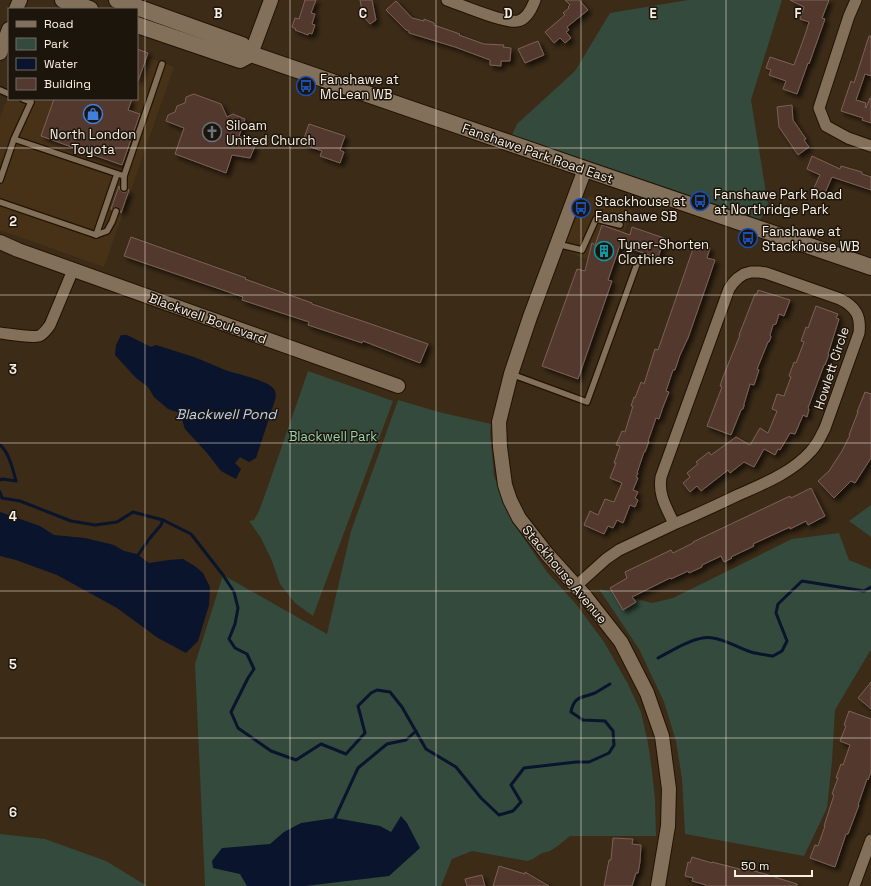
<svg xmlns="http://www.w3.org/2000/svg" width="871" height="886" viewBox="0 0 871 886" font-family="'Space Grotesk',sans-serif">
	<defs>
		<filter id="shadow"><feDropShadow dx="3.5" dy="3.5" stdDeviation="2" flood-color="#0009"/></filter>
	</defs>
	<rect width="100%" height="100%" fill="#3b2b17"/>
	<g fill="#473218">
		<path d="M137,53L174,67L104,267L0,230V117L9,94V99H137Z"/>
		<path d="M590,196L632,210L611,270L562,249L585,200Z"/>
	</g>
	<g fill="#344a3c">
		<path d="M688,0H782L751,100L768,205L760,220L512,135L517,124L575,71L610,13Z"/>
		<path d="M308,371L393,401L313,616L295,603L280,584L272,561L261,538L249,521L254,520L259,511L267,489Z"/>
		<path d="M398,400L439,412L491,424L490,432L494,476L512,521L547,572L576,604L604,642L628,684L641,712L648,743L652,771L655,799L656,836H570L559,845L550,851L542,853L533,859L527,861L472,851L452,859L441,886H205L195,664L223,575L327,634L351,531Z"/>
		<path d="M871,505V537L849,521Z"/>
		<path d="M839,533L849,560L871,569V651H870L835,710L832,761L827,808L804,856L685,834L682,779L676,741L664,702L639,649L599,589L652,603L673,598L792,539Z"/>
		<path d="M0,834L45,839L106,861L147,886H0Z"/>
	</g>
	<g fill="#0a142c">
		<path d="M121,335H127L151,347L156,345C169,349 181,353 194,357C205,361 215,366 225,370C237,374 266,380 274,389C276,392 276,396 275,400L256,458L249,462L240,457L235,463L241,469L236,479L221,471L207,453L185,429L180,413L168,409L154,397L148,387L135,377L115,355L116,345Z"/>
		<path d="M0,512L40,526L54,535L85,538L114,545L124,551L137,554L149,563L169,560L183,559L196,567L203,573L210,587L209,605L198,641L186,653L158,638L117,608L57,575L16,560L0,556Z"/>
		<path d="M401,816L407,823L420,848L389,876L305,886H247L240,874L213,868L212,861L222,848L270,844L284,832L301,823L335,818L380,826L391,832Z"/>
	</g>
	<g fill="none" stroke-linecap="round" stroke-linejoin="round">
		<g stroke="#0a142c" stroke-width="3">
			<path d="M0,445C9,452 13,470 16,481L2,479L0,480"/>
			<path d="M0,492L2,498L20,501L71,521L95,525L117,522L133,512L163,520L191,534L223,575L234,592L238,608L235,624L229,639L235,648L247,654L254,669L248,678L231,712L238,728L271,751L296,760L321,744L346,754L365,733L358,706L371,693L377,690L390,692L402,707L426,749L456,767L481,798L499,815L513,811L521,802L511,785L524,768L576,762H589L609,753L614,745L613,731L605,721L583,720L571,712C574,695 583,698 595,693C600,690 605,687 610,684"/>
			<path d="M138,555L150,538L161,525L163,520"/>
			<path d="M658,658C673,650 696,635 713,638C727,640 738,648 751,652C758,654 766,655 773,656L782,651L787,641L776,613L778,604L802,581L864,591L871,587"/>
			<path d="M335,818L358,768L387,744L406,740L416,731"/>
		</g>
	</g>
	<g fill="#53392f" stroke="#7c6056" filter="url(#shadow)">
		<path d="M305,0H316L311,13L315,14L312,24L315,25L312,34L309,33L308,35L295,30L296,29L292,27L295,18L299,19Z"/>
		<path d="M360,0H372L376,20L370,24L363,16Z"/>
		<path d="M565,0H579L588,10L567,27L569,30L566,32L571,38L565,43L560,38L554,43L545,32L565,15L563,13L569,8L568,7L570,5Z"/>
		<path d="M790,0H829L822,18L825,19L809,64L808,63L797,94L783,89L786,81L769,75L771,70L766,68L770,57L794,65L805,35L809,22L800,19L804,7Z"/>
		<path d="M396,1L412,18L424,21V19L434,23V25L460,34L459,35L484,44L504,45L503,47L511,48L510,61H501V66L490,65V60L455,47L409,33V31L406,30L386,10Z"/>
		<path d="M869,36H871V76L865,74L856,100L866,103L865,107L866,108L870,98H871V123L862,120L863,118L841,111L851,81L854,83Z"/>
		<path d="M538,41L544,55L525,63L518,49Z"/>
		<path d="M137,49L148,53L138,81H137Z"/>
		<path d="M194,94L221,104L227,117L233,114L245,119L239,136L255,146L250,158L232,155L226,173L175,154L184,128L166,121L168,115L175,112L177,106L185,103L186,97Z"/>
		<path d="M54,99H132L128,110L140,114L122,165L41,136Z"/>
		<path d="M792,105L793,120L806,139L804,140L809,147L798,155L779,127L777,107Z"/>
		<path d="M309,124L345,136L340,150L344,152L340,163L320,156L322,151L305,145L306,142L303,141Z"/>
		<path d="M812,156L840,169L841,166L862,172V174L871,177V190L832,177L824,195L813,190L820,175L807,169Z"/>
		<path d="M119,186L120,190L122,192H126L128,189L129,190L121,213L119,209L117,207L114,208L112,210L111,209Z"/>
		<path d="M602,225L630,235L632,227L664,238L658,258L620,245L608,280L612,281L578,379L542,366L577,269L585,271L592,243L595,245Z"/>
		<path d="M131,237L246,278L245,279L312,303V304L374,325L428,344L420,363L363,341L362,343L308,325L309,322L242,300L243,297L124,256Z"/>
		<path d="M695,243L710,248L707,258L715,260L710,275L688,338L680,355L675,370H673L666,391L669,392L663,407L659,419L656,418L648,441H649L645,452H644L637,473H638L636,477L638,478L633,490L638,492L635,498L638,500L635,507L630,505L623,523L617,520L613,528L608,526L604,534L584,525L590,511L598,515L605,499L614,502L622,483L610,478L616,463H614L620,446L616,445L622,431L625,432L633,406H631L634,397L635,398L641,382L644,384L655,349L658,350Z"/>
		<path d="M758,290L790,300L784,316L779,314L776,324L773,325L770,335L771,337L769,342H768L757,369L759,370L754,385L750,384L744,404V406L743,409L741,410L731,435L707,426L722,387L720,386L723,377L740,335H739L755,294H757Z"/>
		<path d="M816,306L838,314L836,318L839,319L828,354H829L825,365H824L808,408L809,409L807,417L803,415L795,434L790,433L780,450L778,449L775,455L764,449L754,467L744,462L730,473L728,470L701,491L697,486L690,492L683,483L690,477L687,473L698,464L696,462L709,452L711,455L736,437L750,445L760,428L768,433L777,411L772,409L777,394L784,396L791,377L789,376L794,362L796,363L804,342L801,341L806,327L808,328Z"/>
		<path d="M865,392L871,394V458L855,483L851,481L834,498L818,481L829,471L842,451L850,435H849L858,412H857Z"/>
		<path d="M811,488L825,516L808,525L806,521L790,529V527L753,544L754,546L731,557L732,558L724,562L721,556L702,565V567L689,573L688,571L671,579L670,578L632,597L636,602L623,610L610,588L627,578L625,572L671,550L673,553L693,543V542L790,496L791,498Z"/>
		<path d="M871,682V709L858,698Z"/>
		<path d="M849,711L871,719V772L868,780L867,779L858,805H859L848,834H846L835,867L832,866L810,858L815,845L818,846L825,826H824L834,795L832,794L838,778H836L841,764L843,765L850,745L840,741L846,726L844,725Z"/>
		<path d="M613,838L633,839L632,844L641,845L640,862L638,873H636L632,886H604L609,860H611Z"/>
		<path d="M692,857L712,863V862L747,871V869L765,874L797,884V886H706V885L692,881L693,878L685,876L688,862L690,863Z"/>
		<path d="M499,866L525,874V872L549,886H493Z"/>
		<path d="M482,875L485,886H467L465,879Z"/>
	</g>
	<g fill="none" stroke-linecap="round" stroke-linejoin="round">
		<defs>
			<g id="service">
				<path d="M0,90L9,94"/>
				<path d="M14,139L124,176"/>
				<path d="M0,180L14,139L31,102L23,99"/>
				<path d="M124,188V176L162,64"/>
				<path d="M0,202L96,235L107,231L112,222L116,211"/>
				<path d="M96,235L117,174"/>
				<path d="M557,244L582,250L596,219L620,225"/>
				<path d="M511,374L587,402L637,264"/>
			</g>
			<g id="minor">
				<path d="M447,0C462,5 505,24 518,21C527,19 532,8 535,0"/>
				<path d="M856,0L849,16L819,108L826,126L848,138L871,146"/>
				<path d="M0,333C9,334 30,338 39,336C44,334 47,329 50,325L73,270"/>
				<path d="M576,586L606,559L619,550L674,524C667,508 658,496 661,477L729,289L733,283L738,278L744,274L751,272H759L766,273L840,299C856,307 861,316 859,333L825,428C821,436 817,445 811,451C793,472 763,484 738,495C717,505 696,515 674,524"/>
				<path d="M854,886L871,840"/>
			</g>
			<g id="tertiary">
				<path d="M16,9L20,0"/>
				<path d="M0,53L9,29"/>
				<path d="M251,54L271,0"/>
				<path d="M585,169L530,317L511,374L499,422L500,447L505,485L510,500L519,518L547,554L585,596L621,642L647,693L662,736L669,789L668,826L658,886"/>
				<path d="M0,242L18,250L398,386"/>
			</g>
			<g id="secondary">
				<path d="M63,0L90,9"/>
				<path d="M117,0L242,45L251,54L585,169L871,267"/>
				<path d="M137,25L240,60L251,54"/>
			</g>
		</defs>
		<use href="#service" stroke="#221302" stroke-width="8"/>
		<use href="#minor" stroke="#221302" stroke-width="13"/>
		<use href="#tertiary" stroke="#221302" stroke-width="16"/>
		<use href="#secondary" stroke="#221302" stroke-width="18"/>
		<use href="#service" stroke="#83705a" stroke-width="5.5"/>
		<use href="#minor" stroke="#83705a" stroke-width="11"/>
		<use href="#tertiary" stroke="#83705a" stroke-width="14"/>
		<use href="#secondary" stroke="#83705a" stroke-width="16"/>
	</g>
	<path fill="none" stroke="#f9eee2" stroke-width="1" stroke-opacity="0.55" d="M145,0V886M290,0V886M436,0V886M581,0V886M726,0V886M0,148H871M0,295H871M0,443H871M0,591H871M0,738H871"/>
	<defs>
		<symbol id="bus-ring" viewBox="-11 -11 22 22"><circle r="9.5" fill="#1c150c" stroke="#1a4fb4" stroke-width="1.5"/><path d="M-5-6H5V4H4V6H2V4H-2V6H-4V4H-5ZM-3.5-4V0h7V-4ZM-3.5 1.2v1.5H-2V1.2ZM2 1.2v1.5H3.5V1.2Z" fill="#1a4fb4"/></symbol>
		<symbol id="shop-ring" viewBox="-11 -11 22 22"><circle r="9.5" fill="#1c150c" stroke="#3f7fe0" stroke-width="1.5"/><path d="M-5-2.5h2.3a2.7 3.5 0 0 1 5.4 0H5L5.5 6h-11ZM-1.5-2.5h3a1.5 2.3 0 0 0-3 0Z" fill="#3f7fe0"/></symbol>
		<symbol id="church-ring" viewBox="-11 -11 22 22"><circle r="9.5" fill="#1c150c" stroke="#6b7280" stroke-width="1.5"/><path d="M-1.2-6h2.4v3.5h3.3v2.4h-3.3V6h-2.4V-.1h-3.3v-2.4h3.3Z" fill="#6b7280"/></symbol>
		<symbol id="building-ring" viewBox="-11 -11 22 22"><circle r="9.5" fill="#1c150c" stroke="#0f9aa8" stroke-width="1.5"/><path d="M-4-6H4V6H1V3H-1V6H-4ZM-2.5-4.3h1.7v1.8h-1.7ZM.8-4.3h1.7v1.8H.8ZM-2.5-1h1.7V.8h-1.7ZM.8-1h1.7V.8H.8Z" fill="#0f9aa8"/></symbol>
	</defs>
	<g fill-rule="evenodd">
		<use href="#bus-ring" x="295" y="75" width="22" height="22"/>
		<use href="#shop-ring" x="82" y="103" width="22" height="22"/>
		<use href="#church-ring" x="201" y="121" width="22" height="22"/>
		<use href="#bus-ring" x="689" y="190" width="22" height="22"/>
		<use href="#bus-ring" x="570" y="197" width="22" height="22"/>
		<use href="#bus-ring" x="737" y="227" width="22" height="22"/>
		<use href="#building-ring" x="593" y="240" width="22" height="22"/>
	</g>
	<g text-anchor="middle" stroke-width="3" stroke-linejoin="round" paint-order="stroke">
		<g font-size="13" fill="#f9eee2" stroke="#1c150c" text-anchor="start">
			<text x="320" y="84">Fanshawe at<tspan x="320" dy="15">McLean WB</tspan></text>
			<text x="226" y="130">Siloam<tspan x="226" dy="15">United Church</tspan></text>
			<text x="93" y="139" text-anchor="middle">North London<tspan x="93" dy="15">Toyota</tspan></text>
			<text x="714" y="199">Fanshawe Park Road<tspan x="714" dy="15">at Northridge Park</tspan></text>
			<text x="595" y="206">Stackhouse at<tspan x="595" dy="15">Fanshawe SB</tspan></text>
			<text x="762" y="236">Fanshawe at<tspan x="762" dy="15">Stackhouse WB</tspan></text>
			<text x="618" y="249">Tyner-Shorten<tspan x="618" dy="15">Clothiers</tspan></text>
		</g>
		<g font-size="13" fill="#f9eee2" stroke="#1c150c">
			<text transform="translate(538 153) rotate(19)" y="5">Fanshawe Park Road East</text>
			<text transform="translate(208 318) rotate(20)" y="5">Blackwell Boulevard</text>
			<text transform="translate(831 368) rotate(-72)" y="5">Howlett Circle</text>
			<text transform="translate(565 574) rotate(50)" y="5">Stackhouse Avenue</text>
		</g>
		<g font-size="13" fill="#97d3ae" stroke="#1c150c">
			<text x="333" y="441">Blackwell Park</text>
		</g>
		<g font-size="14" font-style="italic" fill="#bdd2fd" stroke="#1c150c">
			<text x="226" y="419">Blackwell Pond</text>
		</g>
	</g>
	<g font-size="13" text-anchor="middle" font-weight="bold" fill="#f9eee2" stroke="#1c150c" stroke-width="3" stroke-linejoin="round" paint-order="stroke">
		<text x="218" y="18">B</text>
		<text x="363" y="18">C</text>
		<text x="508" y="18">D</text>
		<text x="653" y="18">E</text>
		<text x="798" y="18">F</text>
		<text x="13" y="226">2</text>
		<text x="13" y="374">3</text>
		<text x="13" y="521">4</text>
		<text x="13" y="669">5</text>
		<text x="13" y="817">6</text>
	</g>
	<rect x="8" y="8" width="130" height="92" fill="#1c150c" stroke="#746c62"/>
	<rect x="16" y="21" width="20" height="6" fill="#83705a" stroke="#746c62"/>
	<text x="44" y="28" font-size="12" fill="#f9eee2">Road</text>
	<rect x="16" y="38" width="20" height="12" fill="#344a3c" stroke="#746c62"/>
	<text x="44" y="48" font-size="12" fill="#f9eee2">Park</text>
	<rect x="16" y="58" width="20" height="12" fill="#0a142c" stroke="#746c62"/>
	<text x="44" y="68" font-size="12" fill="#f9eee2">Water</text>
	<rect x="16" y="78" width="20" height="12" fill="#53392f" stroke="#746c62"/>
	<text x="44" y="88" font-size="12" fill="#f9eee2">Building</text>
	<path d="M735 870v6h77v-6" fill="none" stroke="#f9eee2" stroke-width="2"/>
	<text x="741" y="870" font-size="12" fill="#f9eee2" stroke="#1c150c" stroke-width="3" paint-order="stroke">50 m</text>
</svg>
